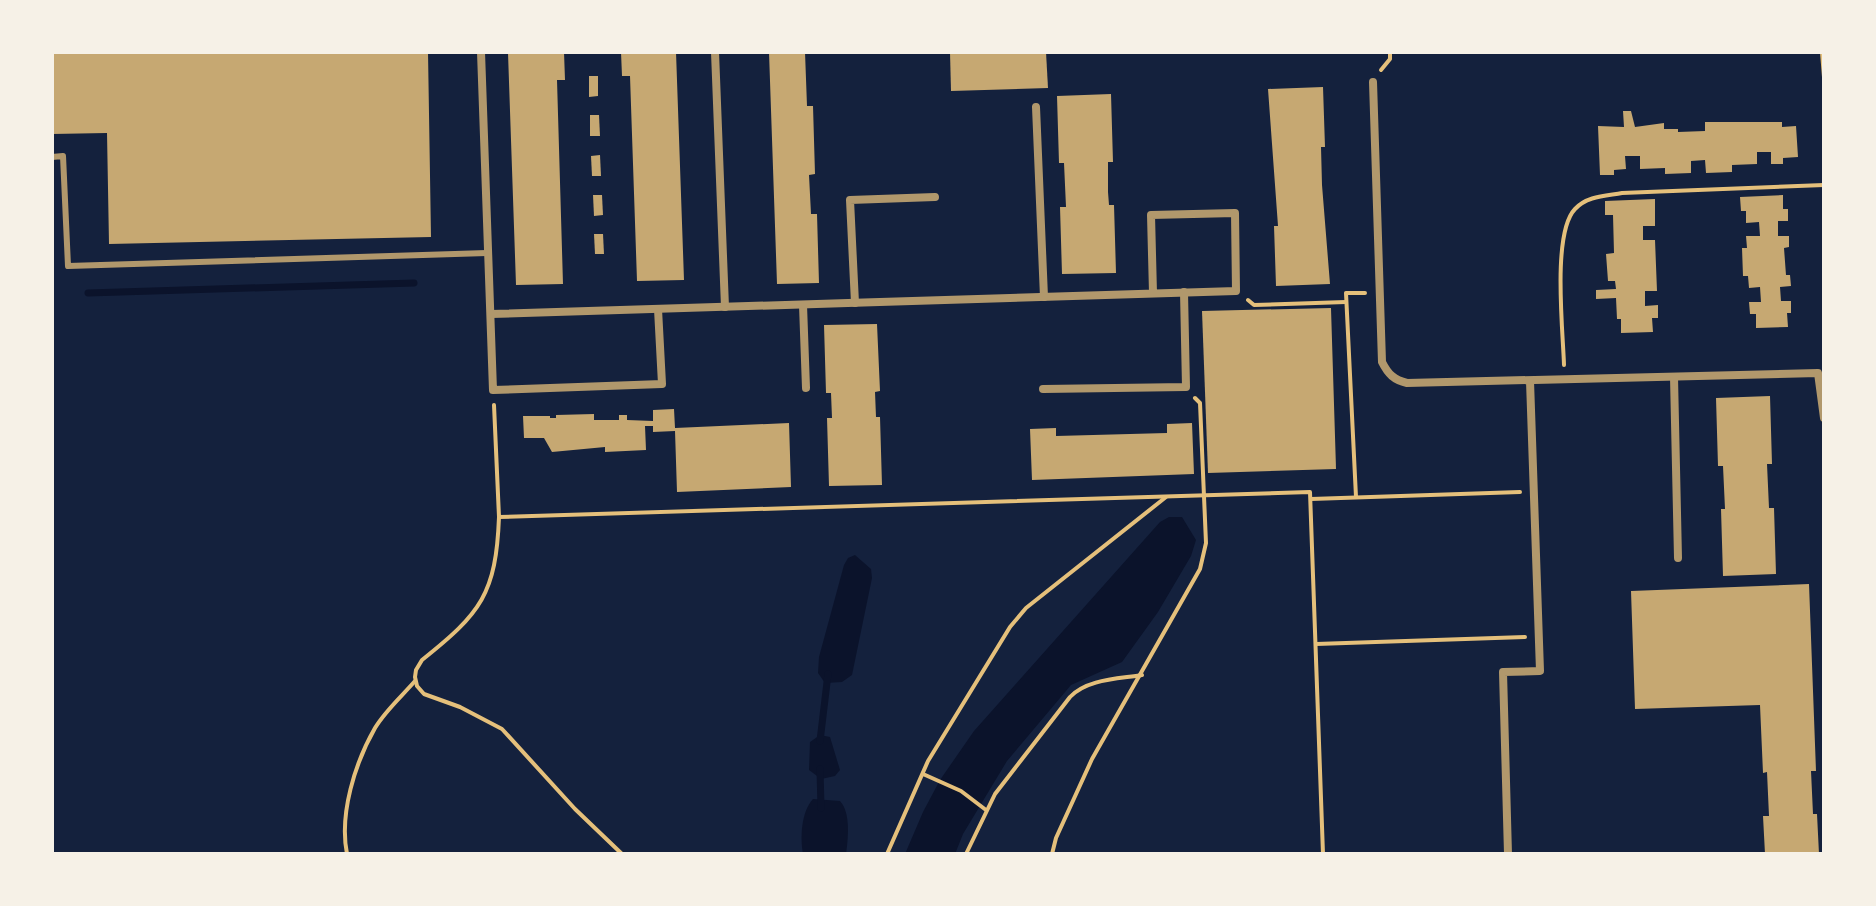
<svg xmlns="http://www.w3.org/2000/svg" width="1876" height="906" viewBox="0 0 1876 906" font-family="'Sofia Sans Condensed',sans-serif">
	<rect width="100%" height="100%" fill="#14213d"/>
	<g fill="#0b132b">
		<path d="M1169,517H1182L1196,540L1191,556L1158,612L1122,662L1071,685L1007,761L963,834L955,854H905L923,812L940,780L974,731L1160,522Z"/>
		<path d="M855,555L871,569L872,578L852,675L842,682L825,683L818,673L819,657L844,565L848,558Z"/>
		<path d="M820,735L830,737L840,770L835,776L821,779L809,770L810,742Z"/>
		<path d="M813,799L840,801C851,813 848,839 846,854H803C800,838 801,812 813,799Z"/>
	</g>
	<g fill="none" stroke-linecap="round" stroke-linejoin="round">
		<g stroke="#0b132b" stroke-width="7">
			<path d="M88,293L414,283"/>
			<path d="M820,741L828,674"/>
			<path d="M820,769L821,808"/>
		</g>
	</g>
	<g fill="#c6a872">
		<path d="M52,52H428L431,237L109,244L107,133L52,134Z"/>
		<path d="M564,52L565,80H557L563,284L516,285L508,53Z"/>
		<path d="M621,52H676L684,280L637,281L630,76H622Z"/>
		<path d="M769,52H805L807,106H813L815,174L809,175L811,214H817L819,283L777,284Z"/>
		<path d="M950,52H1046L1048,88L951,91Z"/>
		<path d="M589,76H598V96L589,97Z"/>
		<path d="M1323,87L1325,147H1321L1322,185L1330,284L1276,286L1274,226H1278L1268,89Z"/>
		<path d="M1111,94L1113,162H1108V192L1109,205H1114L1116,273L1062,274L1060,207H1066L1064,163H1059L1057,96Z"/>
		<path d="M1623,111H1631L1635,127L1664,123V129H1678V132L1705,131V122H1782V127L1796,126L1798,157L1783,158V164H1771V152H1757V164L1732,165V172L1706,173L1705,160L1691,161V173L1665,174V168L1640,169V156H1625L1626,169L1614,170V175H1600L1598,126L1624,127Z"/>
		<path d="M590,115H599L600,136H590Z"/>
		<path d="M600,155L601,176H592L591,156Z"/>
		<path d="M593,195H602L603,215L594,216Z"/>
		<path d="M1783,195V209H1788V221H1778V236H1789V247L1784,248L1786,275H1790L1791,286L1780,287L1781,301H1791V313H1787L1788,327L1756,328V314H1750L1749,302H1761L1760,287L1749,288L1748,276H1743L1742,248H1747L1746,236H1760L1759,222L1746,223V211H1741L1740,197Z"/>
		<path d="M1655,199V226H1643V240H1655L1657,291H1645V306L1658,305V318H1652L1653,332L1621,333V319H1617L1616,298L1596,299V290L1616,289L1615,281H1608L1606,254L1614,253L1613,215H1605V201Z"/>
		<path d="M594,234H603L604,254H595Z"/>
		<path d="M1331,308L1336,469L1208,473L1202,311Z"/>
		<path d="M877,324L880,391L875,392L876,417H880L882,485L829,486L827,418H832L831,393H826L824,325Z"/>
		<path d="M1770,396L1772,464H1767L1769,508H1774L1776,574L1723,576L1721,509H1725L1723,466H1718L1716,398Z"/>
		<path d="M674,409L675,428L789,423L791,487L677,492L675,431L653,432V426H645L646,450L605,452V447L552,452L544,438H524L523,416H550V418H556V415L594,414V420H619V415H627V420L653,421V410Z"/>
		<path d="M1192,423L1194,474L1032,480L1030,429L1056,428V436L1167,433V424Z"/>
		<path d="M1809,584L1816,771H1811L1813,814H1817L1819,854H1765L1763,816H1769L1767,772L1763,773L1760,705L1635,709L1631,591Z"/>
	</g>
	<g fill="none" stroke-linecap="round" stroke-linejoin="round">
		<g stroke="#e5c07b" stroke-width="4">
			<path d="M1822,52L1824,77"/>
			<path d="M1381,70L1390,59V52"/>
			<path d="M1248,300L1254,305L1346,302"/>
			<path d="M1564,365C1563,331 1552,233 1575,209C1587,196 1605,196 1622,193L1824,185"/>
			<path d="M494,405L499,517L1310,492L1323,854"/>
			<path d="M1356,497L1346,293H1365"/>
			<path d="M1311,499L1520,492"/>
			<path d="M499,517C496,594 481,613 422,660L416,670L415,677L417,686L424,694L460,707L502,729L575,809L622,854"/>
			<path d="M1316,644L1525,637"/>
			<path d="M923,774L961,791L986,810"/>
			<path d="M347,854C339,814 355,763 375,728C385,711 402,696 415,681"/>
			<path d="M887,854L928,761L1010,627L1026,608L1166,497"/>
			<path d="M966,854L995,794L1070,697C1087,679 1118,679 1142,675"/>
			<path d="M1052,854L1056,838L1092,759L1200,569L1206,543L1200,403L1195,398"/>
		</g>
		<path stroke="#b1986c" stroke-width="6" d="M52,157L63,156L68,266L487,253"/>
		<g stroke="#b1986c" stroke-width="8">
			<path d="M481,52L493,390L662,384L658,309"/>
			<path d="M715,52L725,307"/>
			<path d="M1373,82L1382,362C1388,374 1394,380 1407,383L1818,373L1824,418"/>
			<path d="M1036,107L1044,297"/>
			<path d="M855,303L850,200L935,197"/>
			<path d="M803,305L806,388"/>
			<path d="M491,314C739,307 988,298 1236,291L1235,213L1151,215L1153,293"/>
			<path d="M1674,377L1678,558"/>
			<path d="M1043,389L1186,387L1184,292"/>
			<path d="M1508,854L1503,672L1540,671L1530,381"/>
		</g>
	</g>
	<rect width="1876" height="906" fill="none" stroke="#f6f1e7" stroke-width="108"/>
</svg>
